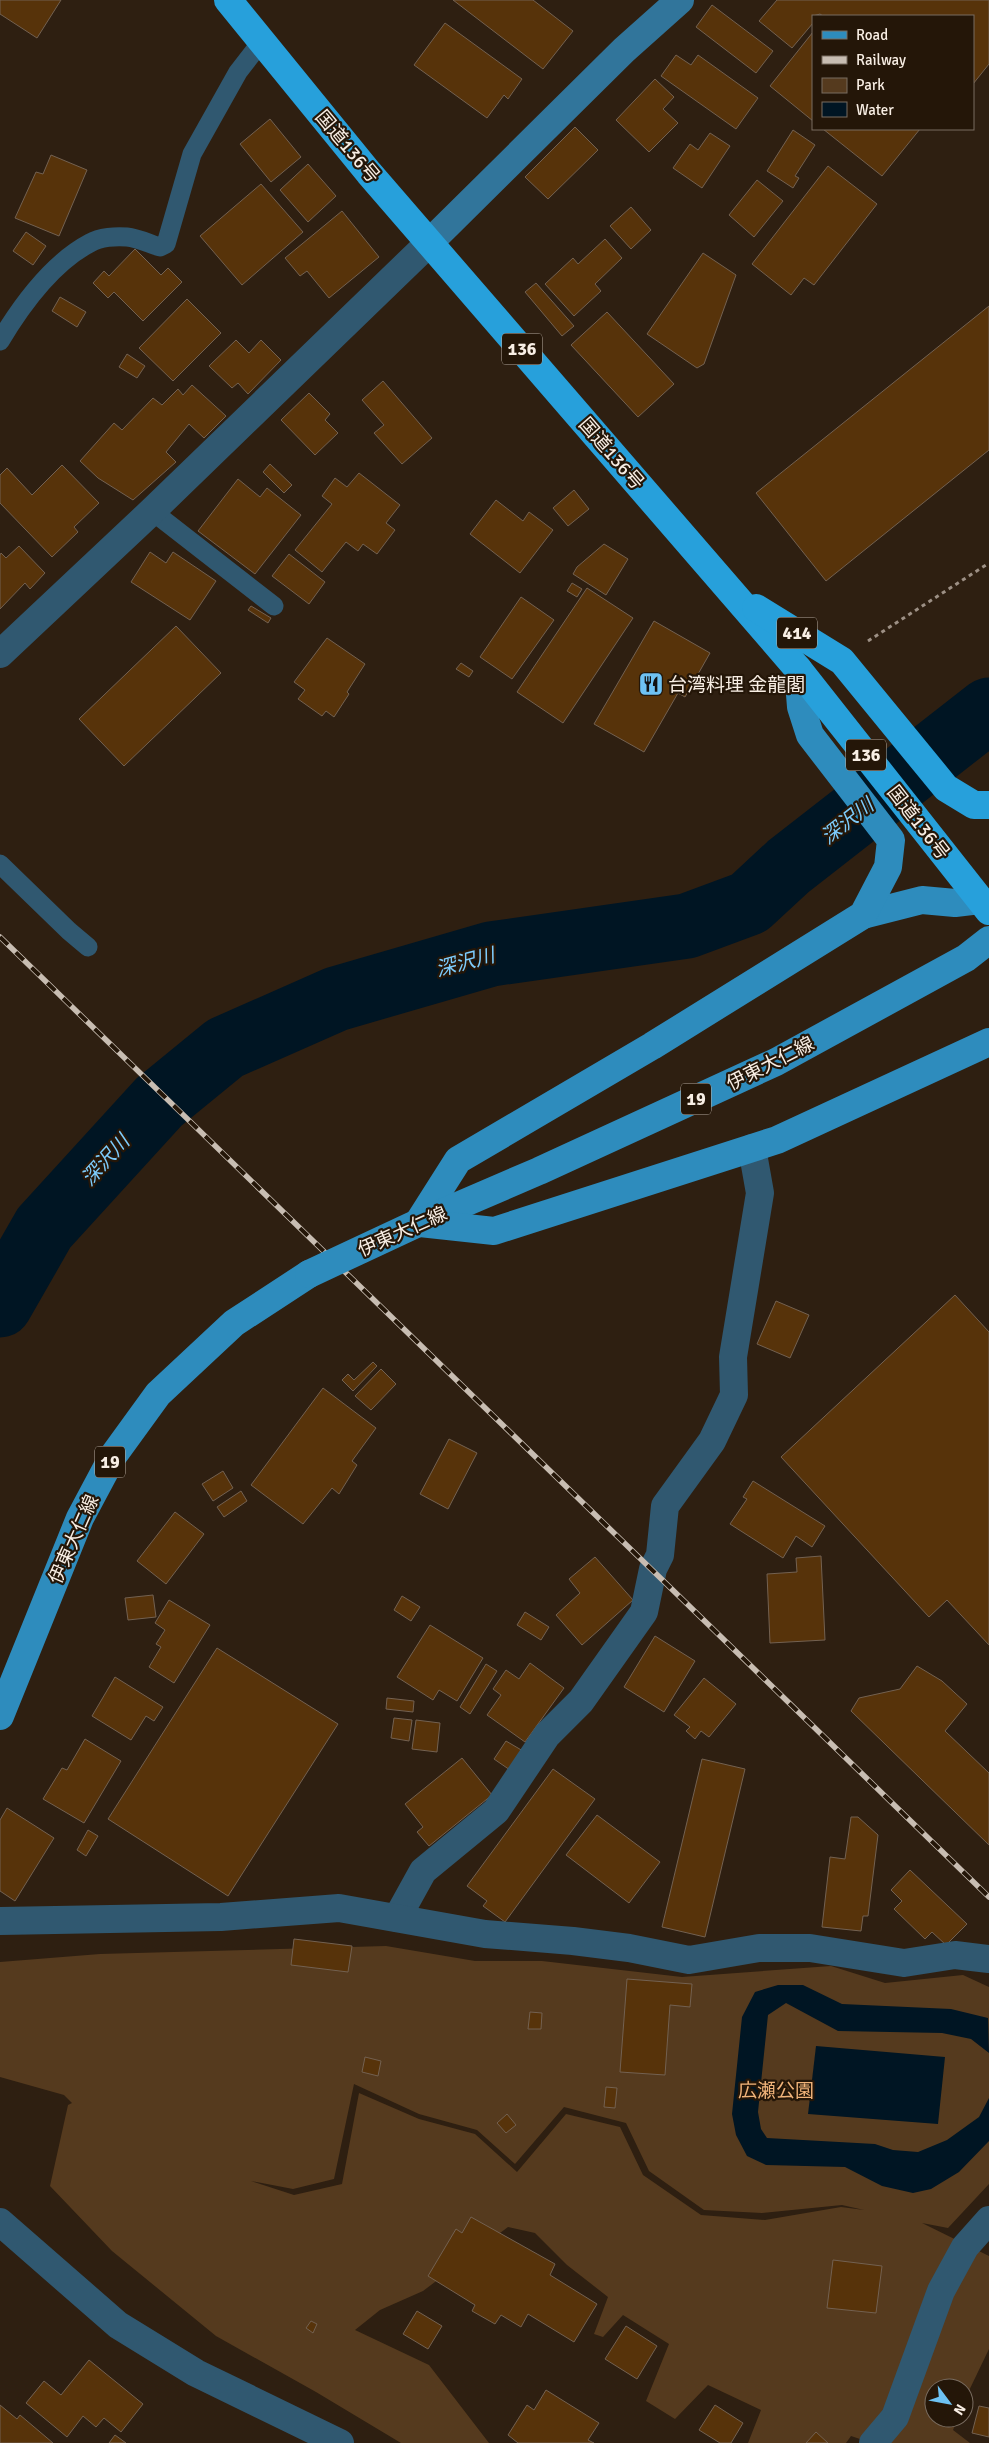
<svg xmlns="http://www.w3.org/2000/svg" width="989" height="2443" viewBox="0 0 989 2443" font-family="Signika,'Noto Sans JP',sans-serif">
	<rect width="100%" height="100%" fill="#2e1f11"/>
	<path fill="#553a1e" fill-rule="evenodd" d="M386,1946L475,1961H542L682,1977L831,1966L885,1983L963,1975L989,1987V2184L948,2228L922,2223L989,2256V2349L964,2401V2388H934V2418H958L953,2430L970,2443H872L851,2436L846,2443H748L761,2410L708,2385L675,2419L646,2401L669,2344L623,2315L603,2337L594,2334L608,2297L567,2265L535,2233L508,2227L423,2291L380,2310L355,2330L429,2365L489,2443H401L316,2392L216,2336L112,2251L50,2186L68,2105L72,2103L64,2095L0,2077V1962L100,1954ZM354,2084L419,2114L477,2130L515,2164L564,2107L626,2123L649,2171L704,2210L762,2213L842,2205L864,2210L841,2207L765,2220L701,2215L643,2175L620,2127L566,2114L517,2172L475,2134L419,2119L359,2093L342,2184L294,2195L251,2181L293,2189L334,2179Z"/>
	<g fill="#001523">
		<path d="M778,1985H803L842,2004L951,2009L988,2018L989,2053L971,2039L942,2033L838,2031L786,2003L768,2015L758,2112L761,2129L767,2138L875,2144L893,2150L918,2152L947,2140L979,2117L989,2098V2141L959,2172L931,2189L913,2193L882,2186L845,2167L766,2165L747,2156L736,2135L732,2114L742,2017L755,1992Z"/>
		<path d="M816,2046L945,2057L938,2124L808,2114Z"/>
	</g>
	<g fill="none" stroke-linecap="round" stroke-linejoin="round">
		<path stroke="#001523" stroke-width="65" d="M0,1305L44,1228L159,1102L225,1048L336,999L491,954L687,926L749,903L789,866L989,710"/>
	</g>
	<g fill="#57330a" stroke="#736151">
		<path d="M0,0H61L37,38L0,14Z"/>
		<path d="M453,0H533L573,31L543,69Z"/>
		<path d="M777,0H989V64L973,84V16H823L820,14L813,16V23L792,48L759,21Z"/>
		<path d="M712,5L773,51L756,73L696,27Z"/>
		<path d="M445,23L522,79L508,99L504,95L487,118L414,65Z"/>
		<path d="M813,32V121L770,86Z"/>
		<path d="M676,55L691,65L698,55L758,98L736,129L661,76Z"/>
		<path d="M655,79L674,97L663,109L678,123L649,152L616,120Z"/>
		<path d="M270,119L301,157L271,182L240,144Z"/>
		<path d="M575,127L598,150L548,199L525,177Z"/>
		<path d="M823,129H920L882,176Z"/>
		<path d="M793,130L815,145L795,176L799,178L793,188L767,171Z"/>
		<path d="M710,133L730,146L702,188L673,168L690,144L698,150Z"/>
		<path d="M51,155L87,170L59,236L15,218L36,172L43,174Z"/>
		<path d="M308,164L336,196L308,222L280,190Z"/>
		<path d="M828,166L877,204L814,285L804,278L791,295L752,264Z"/>
		<path d="M757,180L783,201L754,237L729,215Z"/>
		<path d="M261,184L303,232L242,285L200,236Z"/>
		<path d="M631,207L651,230L631,249L610,226Z"/>
		<path d="M342,211L379,257L329,298L307,271L300,276L285,258Z"/>
		<path d="M26,232L46,246L33,265L13,251Z"/>
		<path d="M605,239L622,258L595,284L601,291L574,316L545,284L573,258L578,264Z"/>
		<path d="M135,249L161,275L168,268L182,282L143,321L114,292L108,298L93,283L104,271L109,276Z"/>
		<path d="M703,253L736,275L704,364L697,368L647,334Z"/>
		<path d="M536,283L574,326L562,336L525,292Z"/>
		<path d="M60,297L86,312L77,327L52,311Z"/>
		<path d="M187,299L221,333L173,381L139,348Z"/>
		<path d="M989,306V450L826,581L756,493Z"/>
		<path d="M607,312L674,384L638,417L571,345Z"/>
		<path d="M236,340L249,353L261,340L281,360L248,394L238,383L232,388L209,366Z"/>
		<path d="M127,354L145,366L137,378L119,367Z"/>
		<path d="M383,381L432,438L402,464L374,433L384,425L362,400Z"/>
		<path d="M192,385L226,416L204,438L189,424L166,452L176,462L133,500L98,478L80,461L114,423L122,430L153,398L162,405L178,389L183,395Z"/>
		<path d="M309,393L330,414L325,420L338,433L315,455L281,420Z"/>
		<path d="M270,464L292,485L284,493L263,472Z"/>
		<path d="M62,465L99,503L74,527L78,532L52,557L0,503V475L7,468L32,495Z"/>
		<path d="M359,473L400,505L386,523L395,530L377,554L363,544L358,551L346,542L322,572L295,550L332,504L322,496L335,478L347,487Z"/>
		<path d="M238,479L260,497L267,488L301,515L255,574L198,531Z"/>
		<path d="M574,490L589,509L568,526L553,508Z"/>
		<path d="M496,500L523,521L529,512L553,530L520,573L470,534Z"/>
		<path d="M604,544L628,559L606,595L573,574L577,567Z"/>
		<path d="M19,546L45,573L30,589L25,583L0,609V555L1,553L6,558Z"/>
		<path d="M150,552L166,563L173,552L216,581L190,620L131,582Z"/>
		<path d="M289,554L325,582L309,604L272,576Z"/>
		<path d="M572,583L582,589L577,597L567,591Z"/>
		<path d="M587,588L633,618L563,723L517,692Z"/>
		<path d="M521,597L554,620L512,679L480,657Z"/>
		<path d="M251,606L271,618L268,623L248,610Z"/>
		<path d="M654,621L710,653L685,697L678,693L644,752L594,724Z"/>
		<path d="M176,626L221,673L124,766L79,719Z"/>
		<path d="M327,638L365,664L347,692L349,694L334,717L326,711L322,716L298,699L305,690L294,682Z"/>
		<path d="M461,663L473,671L469,677L456,669Z"/>
		<path d="M955,1295L989,1332V1645L947,1600L929,1617L781,1457Z"/>
		<path d="M776,1301L809,1315L790,1358L757,1344Z"/>
		<path d="M373,1362L377,1366L353,1391L342,1380L348,1374L354,1380Z"/>
		<path d="M381,1369L396,1384L371,1410L355,1396Z"/>
		<path d="M323,1388L376,1428L352,1461L357,1465L339,1494L332,1488L303,1524L251,1485Z"/>
		<path d="M449,1439L477,1453L448,1509L420,1494Z"/>
		<path d="M223,1471L233,1488L213,1501L202,1484Z"/>
		<path d="M753,1481L825,1526L812,1547L796,1536L783,1558L730,1524L747,1499L743,1497Z"/>
		<path d="M241,1491L247,1501L224,1517L217,1507Z"/>
		<path d="M175,1512L204,1534L166,1584L137,1561Z"/>
		<path d="M821,1556L825,1640L770,1643L767,1574L797,1572L796,1558Z"/>
		<path d="M595,1557L633,1600L582,1645L556,1615L580,1593L569,1579Z"/>
		<path d="M153,1595L156,1617L128,1620L125,1598Z"/>
		<path d="M402,1596L420,1607L411,1621L394,1610Z"/>
		<path d="M169,1600L210,1625L174,1683L149,1667L161,1647L156,1644L165,1630L155,1623Z"/>
		<path d="M525,1612L549,1627L541,1640L517,1625Z"/>
		<path d="M430,1625L483,1658L457,1701L439,1690L433,1700L397,1677Z"/>
		<path d="M655,1636L695,1661L664,1712L624,1687Z"/>
		<path d="M217,1648L338,1724L228,1896L108,1819Z"/>
		<path d="M530,1663L564,1688L525,1742L487,1715L501,1695L493,1689L506,1670L519,1679Z"/>
		<path d="M486,1664L497,1671L470,1714L460,1707Z"/>
		<path d="M917,1666L942,1681L967,1704L945,1731L989,1773V1845L851,1711L859,1698L900,1689Z"/>
		<path d="M115,1677L163,1707L154,1721L146,1716L131,1740L92,1716Z"/>
		<path d="M704,1678L736,1704L709,1737L701,1731L695,1739L686,1731L690,1727L674,1715Z"/>
		<path d="M387,1698L414,1701L413,1712L386,1709Z"/>
		<path d="M394,1718L412,1720L409,1741L391,1738Z"/>
		<path d="M416,1720L440,1723L437,1752L412,1749Z"/>
		<path d="M85,1739L121,1761L84,1823L43,1799L62,1768L67,1770Z"/>
		<path d="M506,1741L523,1751L510,1770L494,1759Z"/>
		<path d="M462,1758L492,1795L429,1846L417,1832L423,1827L405,1804Z"/>
		<path d="M702,1759L745,1769L705,1937L662,1927Z"/>
		<path d="M553,1769L595,1799L505,1922L483,1906L487,1901L467,1886Z"/>
		<path d="M7,1808L54,1838L15,1901L0,1891V1820Z"/>
		<path d="M597,1815L660,1862L629,1903L566,1855Z"/>
		<path d="M851,1817H858L878,1835L868,1916H863L861,1931L822,1927L830,1857L845,1859Z"/>
		<path d="M88,1830L98,1836L86,1856L77,1850Z"/>
		<path d="M910,1870L967,1924L946,1945L932,1932L925,1939L894,1909L902,1901L891,1890Z"/>
		<path d="M294,1939L352,1946L348,1972L291,1965Z"/>
		<path d="M627,1979L692,1984L690,2007L670,2005L665,2075L620,2072Z"/>
		<path d="M530,2012L542,2013L541,2029H528Z"/>
		<path d="M365,2057L381,2061L378,2076L362,2072Z"/>
		<path d="M606,2087L617,2088L615,2108L604,2107Z"/>
		<path d="M507,2114L516,2125L506,2133L497,2123Z"/>
		<path d="M471,2217L555,2264L550,2275L597,2304L574,2342L528,2314L521,2327L501,2315L495,2324L472,2311L475,2305L428,2276L456,2229L462,2233Z"/>
		<path d="M833,2260L882,2266L876,2313L827,2308Z"/>
		<path d="M417,2311L442,2326L428,2349L403,2334Z"/>
		<path d="M311,2321L317,2324L313,2333L306,2328Z"/>
		<path d="M626,2326L657,2346L637,2379L605,2359Z"/>
		<path d="M89,2360L143,2404L121,2432L104,2418L96,2427L83,2416L67,2437L26,2403L44,2381L61,2395Z"/>
		<path d="M546,2390L599,2423L588,2440L594,2443H518L508,2435L527,2405L534,2410Z"/>
		<path d="M0,2405L17,2419L20,2415L53,2443H0Z"/>
		<path d="M715,2405L743,2423L731,2443H720L699,2430Z"/>
		<path d="M979,2406L989,2408V2437L972,2433Z"/>
		<path d="M816,2432L828,2443H806Z"/>
		<path d="M115,2435L126,2443H109Z"/>
	</g>
	<g fill="none" stroke-linecap="round" stroke-linejoin="round">
		<path stroke="#9d9085" stroke-width="3" stroke-dasharray="4 4" stroke-linecap="butt" d="M868,641L989,563"/>
		<g stroke="#305870" stroke-width="19">
			<path d="M0,341C21,306 52,263 90,243C100,237 116,236 127,237C138,238 150,244 160,247L166,244L192,154L238,72L262,41"/>
			<path d="M152,511L274,606"/>
			<path d="M0,864L69,931L88,947"/>
		</g>
		<g stroke="#305870" stroke-width="28">
			<path d="M0,654L152,511L430,242"/>
			<path d="M397,1918L423,1871L496,1811L547,1735L581,1701L644,1612L653,1569L660,1555L665,1506L712,1441L734,1395L733,1357L760,1193L752,1148"/>
			<path d="M0,1921L221,1917L339,1908L485,1934L573,1941L629,1948L689,1960L759,1948H810L904,1963L955,1955L989,1959"/>
			<path d="M0,2222L118,2325L196,2373L340,2443"/>
			<path d="M873,2443L895,2417L941,2291L965,2247L989,2220"/>
		</g>
		<path stroke="#31759b" stroke-width="28" d="M430,242L624,50L680,0"/>
		<g stroke="#2e8cbd" stroke-width="28">
			<path d="M863,915L922,900L955,903L980,900"/>
			<path d="M418,1223L458,1160L652,1046L863,915L888,867L891,840L810,735L801,707L798,669"/>
			<path d="M418,1223L539,1171L776,1062L966,958L989,940"/>
			<path d="M420,1223L494,1231L777,1140L989,1042"/>
			<path d="M0,1716L80,1518L113,1456L158,1394L234,1323L309,1274"/>
		</g>
		<g stroke="#27a0db" stroke-width="28">
			<path d="M228,0L369,173L798,669L989,911"/>
			<path d="M756,608L842,661L946,788L974,805H989"/>
		</g>
		<defs>
			<path id="rail" d="M0,937L989,1897"/>
		</defs>
		<use href="#rail" stroke="#c8bdb2" stroke-width="5.5"/>
		<use href="#rail" stroke="#241608" stroke-width="4" stroke-dasharray="11" stroke-linecap="butt"/>
		<path stroke="#2e8cbd" stroke-width="28" d="M309,1274L418,1223"/>
	</g>
	<defs>
		<symbol id="restaurant-square" viewBox="-11 -11 22 22"><rect x="-9" y="-9" width="18" height="18" rx="4" fill="#6ec2f3" stroke="#241608"/><path d="M-5-6h1v4h1v-4h1v4h1v-4h1v5L-1.5 .5V6h-2V.5L-5-1ZM5-6V6H3V1.5H1.5Q1.5-4 5-6Z" fill="#111"/></symbol>
	</defs>
	<g fill-rule="evenodd">
		<use href="#restaurant-square" x="637" y="670" width="28" height="28"/>
	</g>
	<g text-anchor="middle" stroke-width="4.5" stroke-linejoin="round" paint-order="stroke">
		<g fill="#241608" stroke="#b8ada2" stroke-width="1">
			<rect x="502" y="333.5" width="40" height="31" rx="4"/>
			<rect x="777" y="617.5" width="40" height="31" rx="4"/>
			<rect x="846" y="739.5" width="40" height="31" rx="4"/>
			<rect x="681" y="1083.5" width="30" height="31" rx="4"/>
			<rect x="95" y="1446.5" width="30" height="31" rx="4"/>
		</g>
		<g font-size="18" font-weight="bold" fill="#f8eee4">
			<text x="522" y="355">136</text>
			<text x="797" y="639">414</text>
			<text x="866" y="761">136</text>
			<text x="696" y="1105">19</text>
			<text x="110" y="1468">19</text>
		</g>
		<g font-size="19" fill="#f8eee4" stroke="#241608">
			<text transform="translate(348 146) rotate(50)" y="7">国道136号</text>
			<text transform="translate(612 453) rotate(49)" y="7">国道136号</text>
			<text transform="translate(919 822) rotate(52)" y="7">国道136号</text>
			<text transform="translate(770 1063) rotate(-27)" y="7">伊東大仁線</text>
			<text transform="translate(402 1231) rotate(-24)" y="7">伊東大仁線</text>
			<text transform="translate(73 1539) rotate(-66)" y="7">伊東大仁線</text>
		</g>
		<g font-size="19" fill="#f8eee4" stroke="#241608" text-anchor="start">
			<text x="668" y="691">台湾料理 金龍閣</text>
		</g>
		<g font-size="19" fill="#f1b47a" stroke="#241608">
			<text x="776" y="2097">広瀬公園</text>
		</g>
		<g font-size="20" font-style="italic" fill="#7dccfc" stroke="#241608">
			<text transform="translate(847 821) rotate(-38)" y="7">深沢川</text>
			<text transform="translate(465 962) rotate(-15)" y="7">深沢川</text>
			<text transform="translate(105 1160) rotate(-48)" y="7">深沢川</text>
		</g>
	</g>
	<rect x="812" y="15" width="162" height="115" fill="#241608" stroke="#796c60"/>
	<rect x="822" y="31" width="25" height="8" fill="#2e8cbd" stroke="#796c60"/>
	<text x="856" y="40" font-size="15" fill="#f8eee4">Road</text>
	<rect x="822" y="56" width="25" height="8" fill="#c8bdb2" stroke="#796c60"/>
	<text x="856" y="65" font-size="15" fill="#f8eee4">Railway</text>
	<rect x="822" y="78" width="25" height="15" fill="#553a1e" stroke="#796c60"/>
	<text x="856" y="90" font-size="15" fill="#f8eee4">Park</text>
	<rect x="822" y="102" width="25" height="15" fill="#001523" stroke="#796c60"/>
	<text x="856" y="115" font-size="15" fill="#f8eee4">Water</text>
	<g transform="translate(949 2403) rotate(122)"><circle r="24" fill="#241608" stroke="#796c60"/>
	<path d="M0-4L9 19L0 12L-9 19Z" fill="#6ec2f3"/>
	<text y="-8" font-size="14" font-weight="bold" text-anchor="middle" fill="#f8eee4">N</text>
	</g>
</svg>
